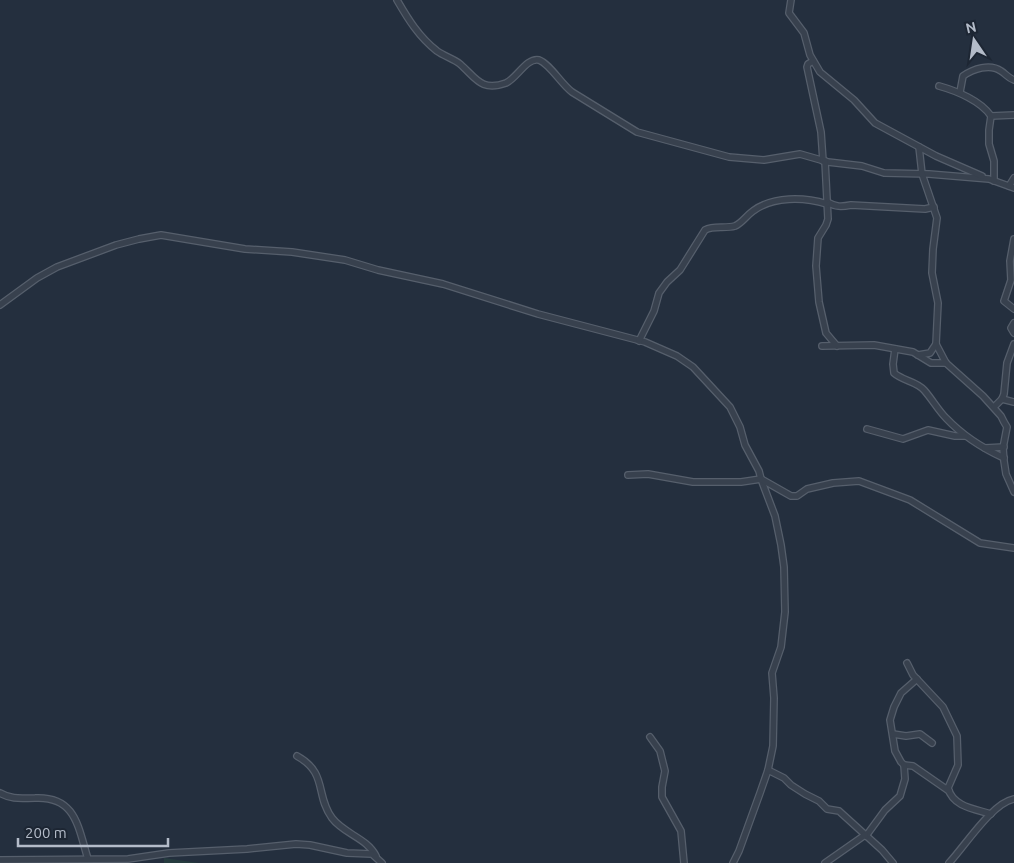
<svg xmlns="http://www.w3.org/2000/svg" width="1014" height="863" viewBox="0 0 1014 863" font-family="Ubuntu,sans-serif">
	<rect width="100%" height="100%" fill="#242f3e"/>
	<path fill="#263c3f" d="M164,858L199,863H164Z"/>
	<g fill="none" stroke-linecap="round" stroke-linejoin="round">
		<defs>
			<g id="street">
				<path d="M397,0C408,19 419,37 437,51C444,56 454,59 460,64C476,78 481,92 506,83C517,78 527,57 539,60C550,64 561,84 572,92L637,132L729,157L764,160L800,154L828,162L862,166L884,173L929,174L989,179L1014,188"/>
				<path d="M791,0L789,13L804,33L810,55L820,72L854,100L875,123L936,156L982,176"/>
				<path d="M813,61L808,64L807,67L821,132L823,161"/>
				<path d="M939,86C957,91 981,101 991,116L989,130V144L994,161V181"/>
				<path d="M960,92L963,76C973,69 990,63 1001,71C1006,74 1008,78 1014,80"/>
				<path d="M991,116L1014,115"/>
				<path d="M919,147L922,174L937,218L933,249L932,273L938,303L936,344L946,363L983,396L1001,416L1004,422L1007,427L1003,448L1004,461L1006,474L1014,492"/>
				<path d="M825,161L828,219L826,225L818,238L816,266L819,302L826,333L837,346"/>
				<path d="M1009,186L1014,178"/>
				<path d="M827,202C836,207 841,207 851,205L925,209L934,207"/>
				<path d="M1014,239L1010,261L1011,280L1004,301L1014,309"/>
				<path d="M0,305L37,278L57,267L116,245L139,239L161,235L245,249L292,252L345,260L378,270L443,284L538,314L645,342L677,356L693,367L730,407L740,427L745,445L759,471L761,479L775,516L781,545L784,567L785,612L781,647L772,673L774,698L773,746L768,770L760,793L739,851L733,863"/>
				<path d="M1014,323L1011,328L1014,333"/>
				<path d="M639,341L654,311L659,293L667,282L680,270L705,230C714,225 725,229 735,226C742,223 746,216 753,211C773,196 804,197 827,204"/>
				<path d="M822,346L874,345L913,352L931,363H946"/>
				<path d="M895,349L893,364L894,373C903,381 916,381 924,390C932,399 938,410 946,418C963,436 982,448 1004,458"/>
				<path d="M918,355L930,353L936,344"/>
				<path d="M1002,399L1014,402"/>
				<path d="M994,407L1002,399L1004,394L1007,363L1014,344"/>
				<path d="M867,429L903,439L928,430L955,436H965"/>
				<path d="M985,448L1004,447"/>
				<path d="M628,475L648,474L693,482H741L761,479L791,496H797L807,489L833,483L859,481L910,500L980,543L1014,548"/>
				<path d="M907,663L913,675L943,707L957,736L958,765L948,788C953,807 975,809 991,814"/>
				<path d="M917,679L901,693L894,707L890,720L895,751L901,762L904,765L913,766L949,791"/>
				<path d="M893,734L906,736L920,734L932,743"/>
				<path d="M650,737L660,751L665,771L662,787V797L681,831L684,863"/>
				<path d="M297,756C328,773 315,795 332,818C344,834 367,838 376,856"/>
				<path d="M768,770L784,778L791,785L805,794L819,801L827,809L839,811L882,850L893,863"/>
				<path d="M0,793C12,800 22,798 35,798C76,796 78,827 88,859"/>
				<path d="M866,836L885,810L900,796L905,779L904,765"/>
				<path d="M0,860L128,859L169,853L247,849L296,844L310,845L347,853L372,854L382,863"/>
				<path d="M825,863L865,835"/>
				<path d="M949,863C965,846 992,803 1014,799"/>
			</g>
		</defs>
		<use href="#street" stroke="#565f6c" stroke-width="8"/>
		<use href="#street" stroke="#38414e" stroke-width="5.5"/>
	</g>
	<g transform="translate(974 40) rotate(347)" stroke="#1d2633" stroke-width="4" paint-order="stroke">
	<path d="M0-4L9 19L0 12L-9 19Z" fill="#b4bcc9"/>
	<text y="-8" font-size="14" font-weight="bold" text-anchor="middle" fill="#b4bcc9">N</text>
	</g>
	<path d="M18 838v8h150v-8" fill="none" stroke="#b4bcc9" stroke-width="2.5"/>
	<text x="25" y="838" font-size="15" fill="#b4bcc9" stroke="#1d2633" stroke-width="4" paint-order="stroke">200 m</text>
</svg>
